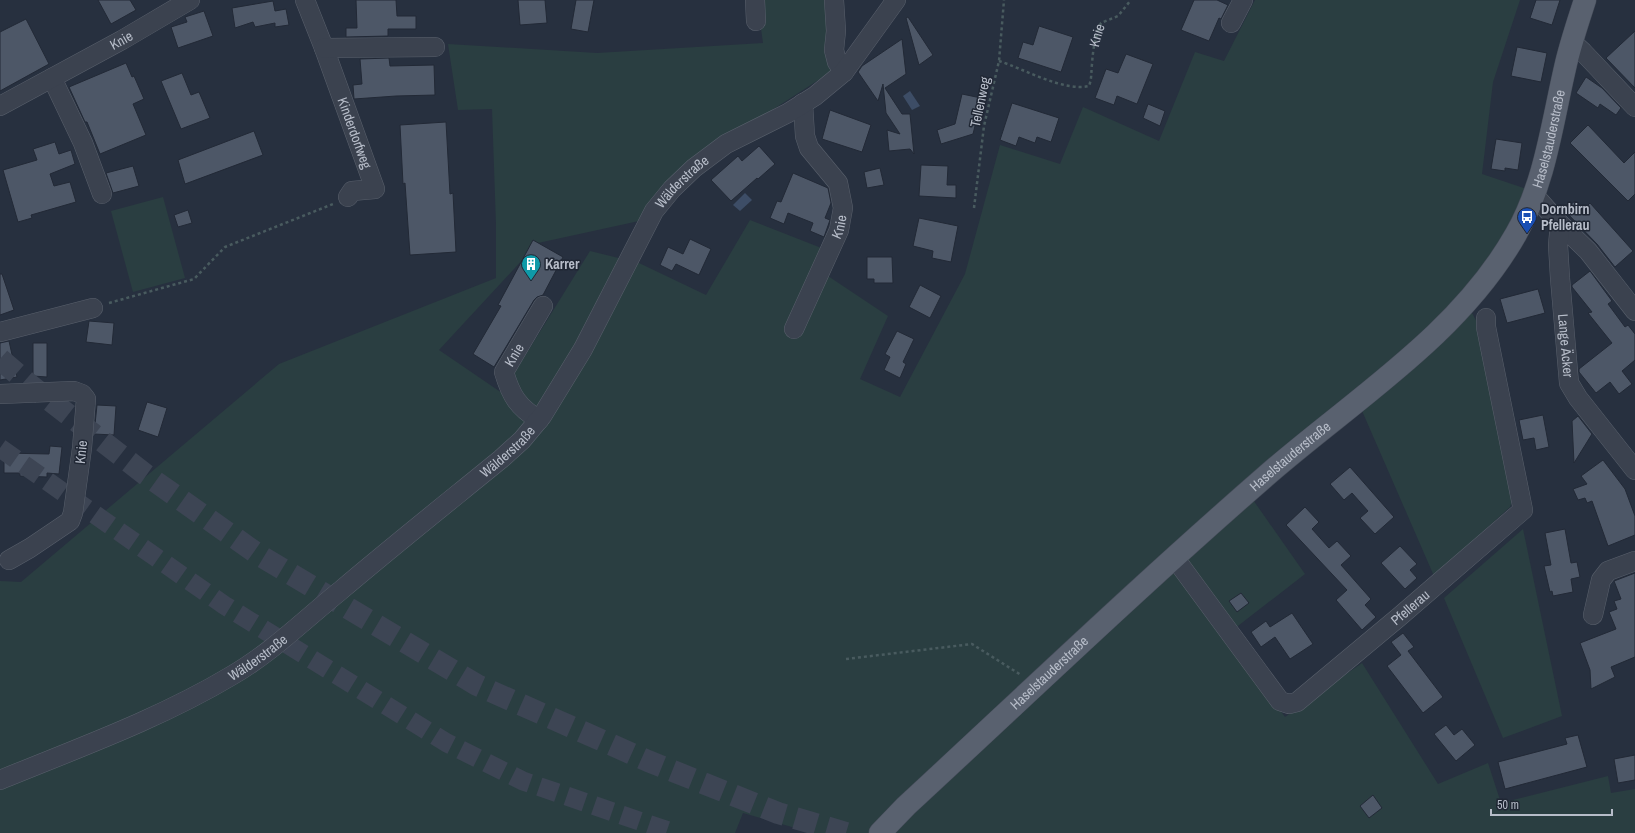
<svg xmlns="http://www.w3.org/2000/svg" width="1635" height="833" viewBox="0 0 1635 833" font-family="'Archivo Narrow',sans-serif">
	<rect width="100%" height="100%" fill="#27303f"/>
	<g fill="#2a3e41">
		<path d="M757,0H826L834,70L678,171L639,221L538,243L439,350L502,393L590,251L639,263L706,295L750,220L824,249L825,274L888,316L860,379L900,397L965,274L1000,145L1060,164L1083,107L1159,141L1195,52L1224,61L1255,0H1520L1493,82L1482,174L1533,191L1464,298L1480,328L1513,499L1510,507L1434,576L1356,397L1244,487L1305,574L1225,636L1285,717L1362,663L1438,784L1488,763L1501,803L1608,776L1611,793L1635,789V833H813L743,813L735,833H0V581L21,582L279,364L496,278V225L492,109L458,110L448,44L597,53L763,43Z"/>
		<path d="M163,197L185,278L133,292L111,211Z"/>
		<path d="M1523,529L1562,716L1503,738L1444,598Z"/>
	</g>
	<g fill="#3d4d66">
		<path d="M910,91L920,106L912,110L903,96Z"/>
		<path d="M745,193L752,200L740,211L733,205Z"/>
	</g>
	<g fill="#4d5767" stroke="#222936">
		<path d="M98,0H130L136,10L111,24Z"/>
		<path d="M356,0H396L397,16H416V29H388V36L346,37V28H357Z"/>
		<path d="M518,0H545L547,23L520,25Z"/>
		<path d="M576,0H594L588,32L571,29Z"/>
		<path d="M1194,0H1217L1228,5L1221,19L1219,18L1209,41L1181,30Z"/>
		<path d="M1536,0H1560L1552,25L1530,18Z"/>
		<path d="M273,1L275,11L286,9L289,25L275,27V23L255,27L253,22L235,28L232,8Z"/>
		<path d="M204,11L213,36L178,48L171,27L187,22L185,17Z"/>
		<path d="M908,17L933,55L919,65L906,18Z"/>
		<path d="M26,19L49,64L0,91V32Z"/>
		<path d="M1039,26L1073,37L1061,72L1018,58L1023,42L1033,45Z"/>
		<path d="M1635,31V88L1606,58Z"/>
		<path d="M902,39L906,74L885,88L902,114H910L914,154L910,149L889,151L887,130L900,134L886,113L883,84L878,101L858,72L862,66Z"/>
		<path d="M1517,47L1547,53L1541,82L1511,76Z"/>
		<path d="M1126,54L1153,64L1137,104L1117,96L1114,105L1095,98L1106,69L1118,73Z"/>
		<path d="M389,58L390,66L434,65L435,95L396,96L354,99L353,85L362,84L360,59Z"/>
		<path d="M126,63L132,77L134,76L144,99L133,104L146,135L100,154L87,122H85L69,87Z"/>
		<path d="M182,73L191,95L199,92L210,118L181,129L161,81Z"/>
		<path d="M1586,77L1602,88L1621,108L1616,115L1600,104L1598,108L1576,93Z"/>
		<path d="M962,94L986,99L981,124L976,122L973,134L941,144L937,130L955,124Z"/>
		<path d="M1012,103L1059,118L1051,142L1037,137L1035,143L1019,137L1016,146L1000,140Z"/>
		<path d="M1148,104L1165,111L1160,126L1143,118Z"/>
		<path d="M830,110L871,125L862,152L822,139Z"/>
		<path d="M446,122L450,194L453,193L456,252L410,255L405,183L403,184L400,125Z"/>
		<path d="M1588,125L1624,163L1635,152V194L1628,201L1570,143Z"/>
		<path d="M254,131L263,155L185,184L178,160Z"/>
		<path d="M1496,139L1522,143L1518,170L1505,168V171L1491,169Z"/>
		<path d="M55,142L59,154L71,150L75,164L50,174L54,186L70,182L76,202L31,215L32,218L18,222L3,170L37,160L33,149Z"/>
		<path d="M759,146L775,164L758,179L757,178L731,201L711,180L738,156L742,161Z"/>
		<path d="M921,165L948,166L947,185H956V198L919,196Z"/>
		<path d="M133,166L139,186L113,193L106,173Z"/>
		<path d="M880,168L884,185L867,188L864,172Z"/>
		<path d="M793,173L828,188L831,203L825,218L830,220L824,237L810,231L813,223L788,213L784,224L770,218L777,201L781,202Z"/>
		<path d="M1575,201L1583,210L1590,203L1633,251L1615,267L1597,244L1564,210Z"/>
		<path d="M188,210L192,223L178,227L174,215Z"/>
		<path d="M919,218L958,226L951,262L932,258L933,251L913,246Z"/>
		<path d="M690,239L711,249L699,275L676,264L672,271L660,265L668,247L683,254Z"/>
		<path d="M533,240L563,257L543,295L537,297L534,300L494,367L473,354L501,306L498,305Z"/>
		<path d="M867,257H892L893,283H874V279H867Z"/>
		<path d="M1590,271L1612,301L1608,304L1625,327L1628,325L1635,334V360L1622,371L1632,384L1619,394L1610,382L1596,393L1579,372V369L1612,343L1588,313L1592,312L1572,287V285Z"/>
		<path d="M0,274H2L14,310L0,315Z"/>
		<path d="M920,285L941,296L930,318L909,307Z"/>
		<path d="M1538,289L1545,313L1507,323L1500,299Z"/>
		<path d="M89,321L114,323L112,345L86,342Z"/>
		<path d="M897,331L914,339L903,362L906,364L900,378L884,370L890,357L885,354Z"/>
		<path d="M9,341L17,377L0,380V343Z"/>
		<path d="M33,343H47V377L33,376Z"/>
		<path d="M147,402L167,408L158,437L138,430Z"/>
		<path d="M97,405L116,406L114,435L94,434Z"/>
		<path d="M1543,415L1549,447L1536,450L1534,438L1523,440L1519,420Z"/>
		<path d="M1578,416L1592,434L1574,463L1572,421Z"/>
		<path d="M50,446L62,447L59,474L47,473V477L20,476V473H4V453L49,454Z"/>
		<path d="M1603,460L1625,489L1635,516V535L1608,546L1592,501L1587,503L1585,498L1578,500L1573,489L1587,484L1581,476Z"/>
		<path d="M1350,467L1394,517L1375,534L1360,518L1368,511L1352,493L1344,500L1330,484Z"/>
		<path d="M1305,507L1319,522L1312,529L1329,548L1337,541L1351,556L1341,565L1371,599L1365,605L1376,617L1362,630L1336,600L1347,590L1286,525Z"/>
		<path d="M1565,529L1571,563L1577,562L1580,577L1571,579L1573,592L1553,596L1552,591L1550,592L1544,566L1551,565L1545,533Z"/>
		<path d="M1400,546L1417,564L1410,570L1417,578L1405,589L1381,563Z"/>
		<path d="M1635,573V657L1611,667L1615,677L1591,689L1590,670L1580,643L1616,629L1609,612L1617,609L1614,601L1621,599L1614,581Z"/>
		<path d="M1241,593L1249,603L1237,612L1229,601Z"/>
		<path d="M1292,613L1313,644L1290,659L1275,637L1261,647L1251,632L1266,621L1270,627Z"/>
		<path d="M1403,633L1414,647L1408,651L1443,697L1423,713L1387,666L1401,655L1391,642Z"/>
		<path d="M1446,725L1454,735L1462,729L1475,745L1456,761L1434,734Z"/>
		<path d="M1578,735L1587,767L1505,789L1498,762L1567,744L1565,738Z"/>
		<path d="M1635,755V780L1618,783L1614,759Z"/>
		<path d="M1373,795L1382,808L1369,818L1360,806Z"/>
	</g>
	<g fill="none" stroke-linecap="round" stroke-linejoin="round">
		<path stroke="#3d4554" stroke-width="19" stroke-dasharray="19 10" stroke-linecap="butt" d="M0,448L224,605L447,743L523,781L674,833"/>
		<path stroke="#3d4554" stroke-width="22" stroke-dasharray="22 11" stroke-linecap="butt" d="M0,359L30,385L146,475L259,555L477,685L648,761L778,813L846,833"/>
		<defs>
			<g id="minor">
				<path id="s2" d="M305,0L324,48L375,189L352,191L348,197"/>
				<path d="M755,0L756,21"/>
				<path d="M834,0L836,31L834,50L837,62L844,72"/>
				<path d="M1231,23L1243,0"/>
				<path d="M1572,42L1583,52L1635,107"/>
				<path d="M324,48L435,47"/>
				<path d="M52,78L83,143L102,194"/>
				<path id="s3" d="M0,106L122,40L190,0"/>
				<path d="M1535,196L1560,224L1588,251L1635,311"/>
				<path id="s4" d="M1560,224L1558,245L1560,278L1569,383L1578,398L1635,470"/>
				<path id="s5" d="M794,329L839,230L843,208L838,183L809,148L805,136L803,103"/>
				<path d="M0,332L93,308"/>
				<path d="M0,394L74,391L82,394L86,399L82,448L73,513L70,521L30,548L9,560"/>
				<path id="s6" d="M539,420C518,407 511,396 504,372L543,306"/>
				<path id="s7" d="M1174,557L1280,701L1289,704L1297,702L1399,617L1523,510L1486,327V318"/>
				<path d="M1593,615L1601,580L1608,571L1635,561"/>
				<path id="s8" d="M0,780C78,748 159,719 231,676C271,653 304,620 340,591C393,546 447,503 501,459L522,440L542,416L583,349L654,211L672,189L694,168L726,144L788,113L815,96L844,72L896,0"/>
			</g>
			<g id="major">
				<path id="s9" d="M880,833L906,806C1026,695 1144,582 1267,475C1353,400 1459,335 1516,234C1545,183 1552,124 1565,68C1570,45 1578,22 1585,0"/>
			</g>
		</defs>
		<use href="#minor" stroke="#59606c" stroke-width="20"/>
		<use href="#major" stroke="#444b58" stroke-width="23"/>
		<g stroke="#495b5f" stroke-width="2.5" stroke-dasharray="3 3" stroke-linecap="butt">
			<path id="s1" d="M999,61C1024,69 1064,92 1089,86C1092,78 1091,72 1092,64C1093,49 1095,37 1101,23L1118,16L1131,0"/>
			<path d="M974,208L984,126L999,61L1004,0"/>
			<path d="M109,303L194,279L225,247L333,204"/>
			<path d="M846,659L972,644L1021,675"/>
		</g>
		<use href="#minor" stroke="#3b424f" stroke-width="19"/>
		<use href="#major" stroke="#59616f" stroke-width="22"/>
	</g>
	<defs>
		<symbol id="bus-pin" viewBox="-11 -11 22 30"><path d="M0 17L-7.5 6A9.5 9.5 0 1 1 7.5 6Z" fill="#1a4fb4" stroke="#202734"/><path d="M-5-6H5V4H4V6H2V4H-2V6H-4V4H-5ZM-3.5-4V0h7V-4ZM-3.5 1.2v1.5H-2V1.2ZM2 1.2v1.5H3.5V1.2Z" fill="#fff"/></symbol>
		<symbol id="building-pin" viewBox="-11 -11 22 30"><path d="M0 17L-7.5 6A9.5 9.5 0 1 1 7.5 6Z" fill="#0f9aa8" stroke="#202734"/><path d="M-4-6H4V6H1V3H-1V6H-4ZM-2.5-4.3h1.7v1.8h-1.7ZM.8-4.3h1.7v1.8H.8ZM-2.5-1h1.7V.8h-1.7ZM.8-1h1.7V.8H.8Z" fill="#fff"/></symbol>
	</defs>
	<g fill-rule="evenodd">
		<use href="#bus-pin" x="1516" y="206" width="22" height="30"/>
		<use href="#building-pin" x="520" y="253" width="22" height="30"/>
	</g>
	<g text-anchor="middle" stroke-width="3" stroke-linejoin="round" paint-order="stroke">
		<g font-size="14" fill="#b7bdc9" stroke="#202734">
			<text dy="5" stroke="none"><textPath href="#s1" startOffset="146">Knie</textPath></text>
			<text dy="5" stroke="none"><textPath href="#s3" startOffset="138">Knie</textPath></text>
			<text transform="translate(980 102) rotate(-78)" y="5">Tellenweg</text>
			<text dy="5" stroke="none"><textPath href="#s2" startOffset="142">Kinderdorfweg</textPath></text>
			<text dy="5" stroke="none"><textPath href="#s9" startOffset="977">Haselstauderstraße</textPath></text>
			<text dy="5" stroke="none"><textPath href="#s8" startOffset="934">Wälderstraße</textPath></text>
			<text dy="5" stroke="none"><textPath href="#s5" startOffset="112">Knie</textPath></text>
			<text dy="5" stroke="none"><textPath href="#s4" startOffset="122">Lange Äcker</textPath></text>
			<text dy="5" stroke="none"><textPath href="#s6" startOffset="81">Knie</textPath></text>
			<text dy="5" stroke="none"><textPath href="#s8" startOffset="610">Wälderstraße</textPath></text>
			<text transform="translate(81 452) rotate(-84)" y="5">Knie</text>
			<text dy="5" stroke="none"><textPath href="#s9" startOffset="557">Haselstauderstraße</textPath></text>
			<text dy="5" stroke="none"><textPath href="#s7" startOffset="344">Pfellerau</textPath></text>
			<text dy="5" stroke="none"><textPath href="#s8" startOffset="286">Wälderstraße</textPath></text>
			<text dy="5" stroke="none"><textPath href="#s9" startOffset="233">Haselstauderstraße</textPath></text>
		</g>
		<g font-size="14" font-weight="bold" fill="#b7bdc9" stroke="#202734" text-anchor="start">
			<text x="1541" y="214">Dornbirn<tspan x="1541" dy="16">Pfellerau</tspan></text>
			<text x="545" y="269">Karrer</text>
		</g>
	</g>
	<path d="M1491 809v6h121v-6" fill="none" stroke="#b7bdc9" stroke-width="2"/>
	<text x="1497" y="809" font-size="12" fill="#b7bdc9" stroke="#202734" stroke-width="3" paint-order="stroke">50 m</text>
</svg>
